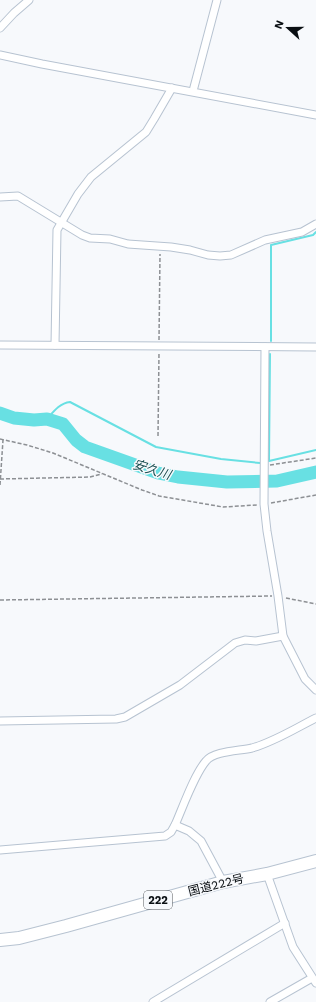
<svg xmlns="http://www.w3.org/2000/svg" width="316" height="1002" viewBox="0 0 316 1002" font-family="'Work Sans','Noto Sans JP',sans-serif">
	<rect width="100%" height="100%" fill="#f7f9fc"/>
	<g fill="none" stroke-linecap="round" stroke-linejoin="round">
		<g stroke="#68e0e3" stroke-width="2">
			<path d="M271,341V245L313,235L316,232"/>
			<path d="M270,354L269,461L316,450"/>
			<path d="M47,419C54,411 60,403 70,402L156,447L221,459L260,463"/>
		</g>
		<path stroke="#68e0e3" stroke-width="13" d="M0,413L14,418L34,420L47,419L63,424L76,440L85,447L158,473L178,477L227,482L277,481L316,472"/>
		<defs>
			<g id="street">
				<path d="M0,28L14,13L29,0"/>
				<path d="M0,55L42,64L316,115"/>
				<path d="M193,91L217,0"/>
				<path d="M0,197L18,196L82,235L90,238L110,239L128,244L171,247L190,250L208,255L220,256L231,255L265,240L302,232L316,224"/>
				<path d="M0,345L316,347"/>
				<path d="M55,345L57,230L78,194L91,177L146,132L154,119L172,88"/>
				<path d="M265,347L264,504L267,531L278,596L283,636L305,679L316,690"/>
				<path d="M0,721L116,719L125,717L180,685L235,643L245,640L256,641L283,636"/>
				<path d="M175,825L189,831L201,841L223,882"/>
				<path d="M0,850L165,836L171,832L175,825C183,807 194,775 206,761C214,751 239,751 252,748C274,742 296,728 316,718"/>
				<path d="M267,874L293,947L316,983"/>
				<path d="M153,1002L285,923"/>
				<path d="M270,1002L312,978"/>
			</g>
			<path id="highway" d="M0,940L19,938L66,926L223,882L267,874L316,861"/>
		</defs>
		<use href="#street" stroke="#b7c3d1" stroke-width="9"/>
		<use href="#highway" stroke="#b7c3d1" stroke-width="14"/>
		<g stroke="#8d9094" stroke-width="1.5" stroke-dasharray="4 2" stroke-linecap="butt">
			<path d="M159,340L160,254"/>
			<path d="M158,436L159,352"/>
			<path d="M0,439L27,445L53,453L142,490L159,496L223,507L257,505"/>
			<path d="M270,465L316,458"/>
			<path d="M0,479L90,477L102,474"/>
			<path d="M0,485L3,440"/>
			<path d="M271,503L316,495"/>
			<path d="M286,598L316,604"/>
			<path d="M0,600L272,596"/>
		</g>
		<use href="#street" stroke="#fff" stroke-width="7"/>
		<use href="#highway" stroke="#fff" stroke-width="12"/>
	</g>
	<g text-anchor="middle" stroke-width="3" stroke-linejoin="round" paint-order="stroke">
		<rect fill="#f7f9fc" stroke="#515559" stroke-width="1" x="144" y="891" width="28" height="18" rx="3"/>
		<g font-size="11" font-weight="bold" fill="#0a0f13">
			<text x="158" y="904">222</text>
		</g>
		<g font-size="12" fill="#0a0f13" stroke="#f7f9fc">
			<text transform="translate(216 885) rotate(-14)" y="4">国道222号</text>
		</g>
		<g font-size="13" font-style="italic" fill="#1a4f51" stroke="#f7f9fc">
			<text transform="translate(152 469) rotate(17)" y="5">安久川</text>
		</g>
	</g>
	<g transform="translate(288 28) rotate(291)" stroke="#f7f9fc" stroke-width="3" paint-order="stroke">
	<path d="M0-3L7 15L0 10L-7 15Z" fill="#0a0f13"/>
	<text y="-6" font-size="11" font-weight="bold" text-anchor="middle" fill="#0a0f13">N</text>
	</g>
</svg>
